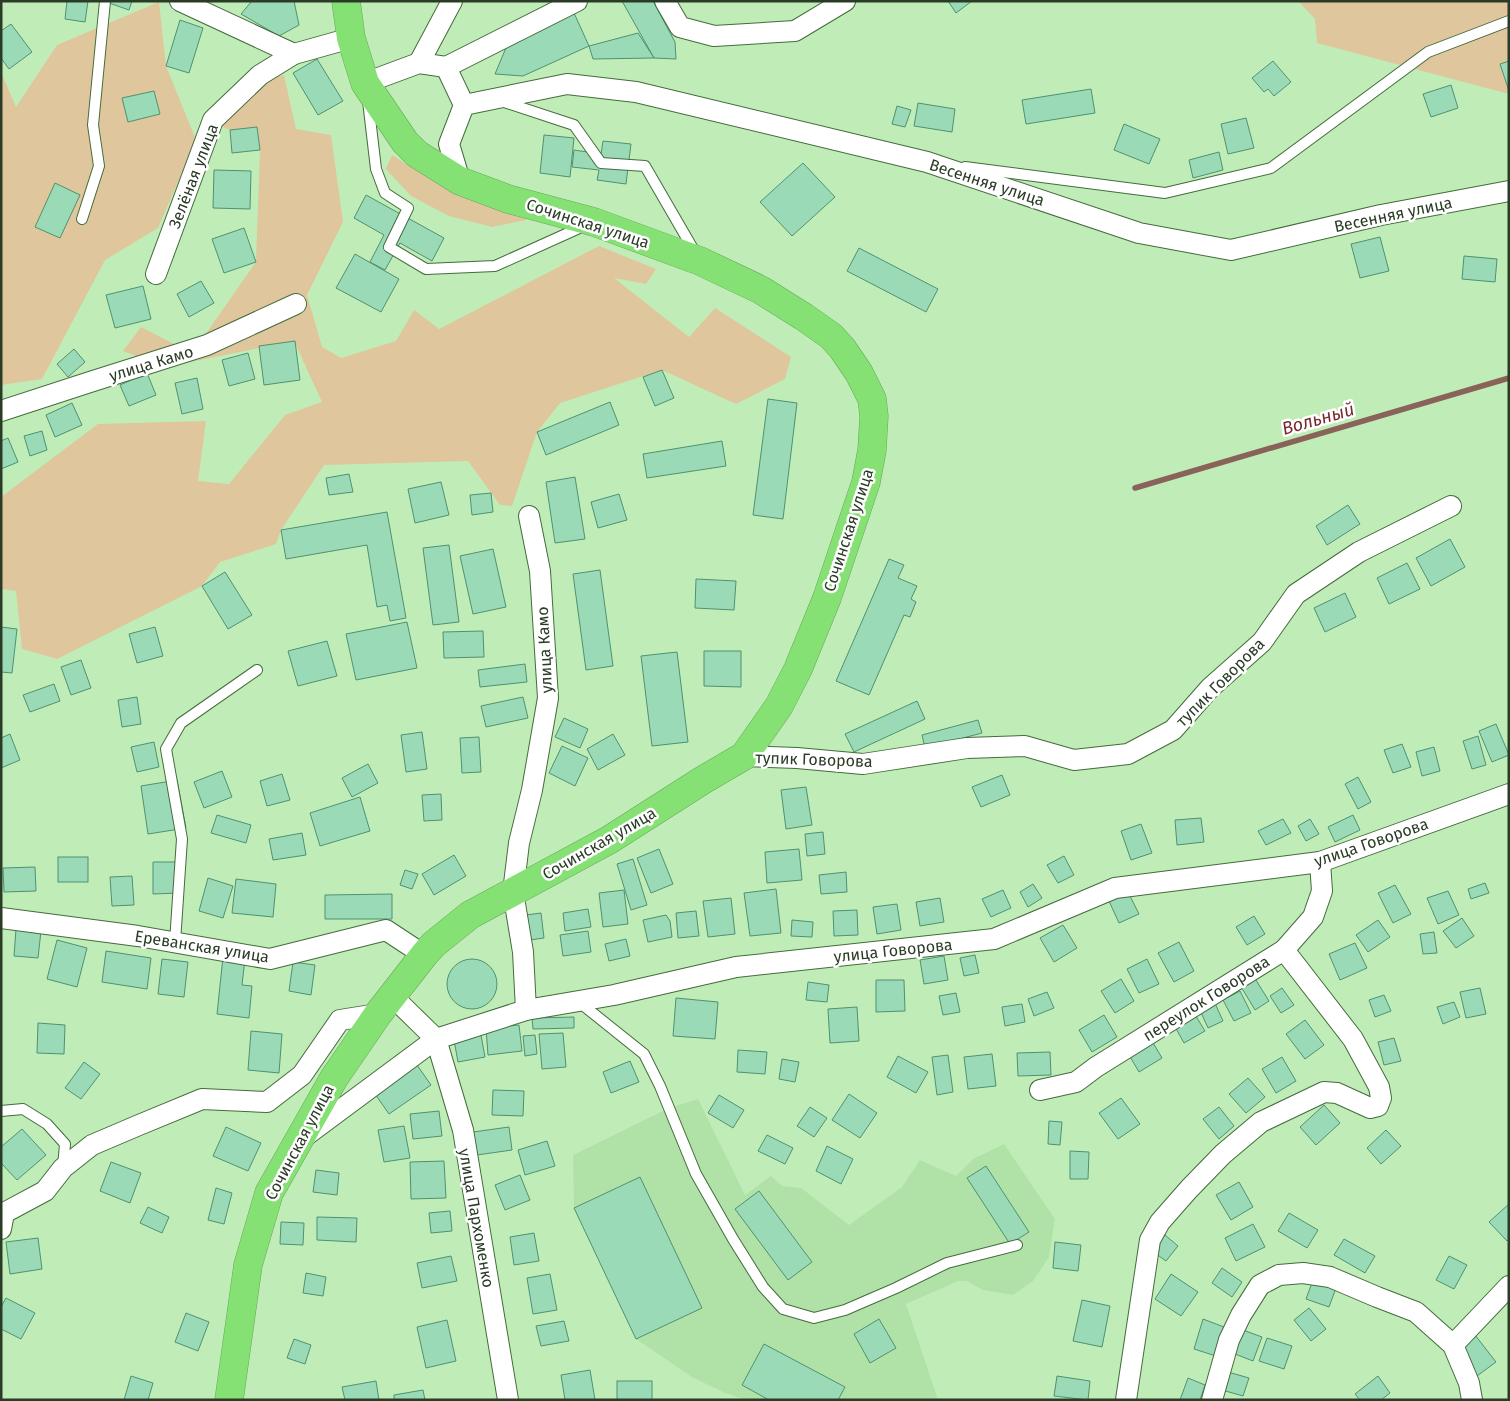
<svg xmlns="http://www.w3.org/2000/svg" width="1510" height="1401" viewBox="0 0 1510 1401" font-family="'Fira Sans',sans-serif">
	<rect width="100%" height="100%" fill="#c0edb7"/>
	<path fill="#b0e2a7" d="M698,1099L745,1195L771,1176L782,1186L801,1188L849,1225L902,1187L920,1160L956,1176L973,1159L1004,1144L1055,1219L1049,1257L1033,1281L1013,1295L983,1290L967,1281H958L906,1304L938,1400H746L725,1393L692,1377L636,1339L574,1208L573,1155L669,1108Z"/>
	<g fill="#dfc69c">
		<path d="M1298,1H1509V94L1317,43L1315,19Z"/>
		<path d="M159,2L166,66L196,140L158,228L105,260L42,379L1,385V72L16,107L57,45Z"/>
		<path d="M284,75L296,129L331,135L343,222L307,295L322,347L341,358L396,341L414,310L439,329L599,246L656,269L646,284L614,278L689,337L715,308L791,357L785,379L736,404L662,370L560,403L537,432L512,506L500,505L468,461L324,465L281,530L276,544L220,562L202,586L57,659L22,649L16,591L1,589V497L98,424L206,421L198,481L229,484L285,415L322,402L294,341L165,367L123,351L141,327L178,346L205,335L256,262L260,150L257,127L230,130L221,126L263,81Z"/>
		<path d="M392,155L439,185L477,199L523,207L526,220L492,227L449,216L411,196L386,169Z"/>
	</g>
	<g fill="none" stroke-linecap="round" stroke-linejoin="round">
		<path stroke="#89625a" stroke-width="5.5" d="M1135,488L1509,378"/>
	</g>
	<g fill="#9adab7" stroke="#4f9170">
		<path d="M67,1H88L85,22L65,19Z"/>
		<path d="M109,1H132L129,10L109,3Z"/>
		<path d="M252,1H294L299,25L279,36L241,14Z"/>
		<path d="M622,1H653L675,42L676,59L654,58Z"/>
		<path d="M948,1H972L956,13Z"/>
		<path d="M574,13L589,46L523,76L495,74L508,43Z"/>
		<path d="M180,20L203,28L189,73L166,66Z"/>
		<path d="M11,24L32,52L9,69L1,58V31Z"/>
		<path d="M638,33L654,58L593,59L589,46Z"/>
		<path d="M317,59L343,101L318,115L293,73Z"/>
		<path d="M1273,61L1291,82L1274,96L1268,89L1264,92L1252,78Z"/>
		<path d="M1509,61V91L1500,64Z"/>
		<path d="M1451,85L1458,108L1431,117L1423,94Z"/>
		<path d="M1091,89L1095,113L1026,124L1022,100Z"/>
		<path d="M154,91L160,114L128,122L122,98Z"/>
		<path d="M918,103L955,109L952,132L914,126Z"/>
		<path d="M897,106L911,110L905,127L892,124Z"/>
		<path d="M1246,118L1254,148L1228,154L1221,124Z"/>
		<path d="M1124,124L1160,139L1149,164L1114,150Z"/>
		<path d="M257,127L260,150L232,153L230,130Z"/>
		<path d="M544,135L574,138L570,177L540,173Z"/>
		<path d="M603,141L631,144L626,184L597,180L599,170L572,167L574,150L601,154Z"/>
		<path d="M1219,152L1223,170L1193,178L1189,160Z"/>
		<path d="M803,163L835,197L792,236L760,202Z"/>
		<path d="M214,170L251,171L250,209L213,208Z"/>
		<path d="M55,183L80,195L60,238L35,227Z"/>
		<path d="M366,195L444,238L432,261L400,243L385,270L370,262L384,235L354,218Z"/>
		<path d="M244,228L256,262L224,273L212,239Z"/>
		<path d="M1380,237L1389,271L1360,278L1351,244Z"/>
		<path d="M859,248L938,289L926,312L847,271Z"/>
		<path d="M355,254L399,279L381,312L336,288Z"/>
		<path d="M1464,256L1497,259L1495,282L1462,279Z"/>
		<path d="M201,281L214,303L189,317L177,294Z"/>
		<path d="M143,286L151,319L115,328L106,295Z"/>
		<path d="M295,341L300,380L264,385L259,346Z"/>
		<path d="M74,349L85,362L68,377L57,364Z"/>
		<path d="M248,353L255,379L229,386L222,360Z"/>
		<path d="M662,370L674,398L655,406L643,377Z"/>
		<path d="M147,373L156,395L129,406L120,385Z"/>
		<path d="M197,378L203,409L182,414L175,383Z"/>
		<path d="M768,399L797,403L783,519L753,515Z"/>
		<path d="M610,402L619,425L546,455L537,432Z"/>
		<path d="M72,403L82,425L55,437L46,415Z"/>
		<path d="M42,431L47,450L30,456L24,436Z"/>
		<path d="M8,438L18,462L1,469V441Z"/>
		<path d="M722,441L726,466L647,478L643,454Z"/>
		<path d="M349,474L353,492L329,495L326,478Z"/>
		<path d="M575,477L585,539L555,543L546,482Z"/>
		<path d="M441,482L449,515L415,523L408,489Z"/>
		<path d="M491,493L493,512L472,515L470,495Z"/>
		<path d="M619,494L627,520L598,528L591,502Z"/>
		<path d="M1348,505L1360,524L1327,545L1316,526Z"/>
		<path d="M387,512L406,618L390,621L387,605L377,607L367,545L286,559L281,530Z"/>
		<path d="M1450,539L1465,567L1431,586L1416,558Z"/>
		<path d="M449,545L459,622L433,625L423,548Z"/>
		<path d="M493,549L506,607L473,614L460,556Z"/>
		<path d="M889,559L904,565L898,578L917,586L911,599L916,602L910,617L904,615L869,695L836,681Z"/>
		<path d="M1407,563L1420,589L1389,604L1377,578Z"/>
		<path d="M600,570L613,666L586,670L573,574Z"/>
		<path d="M225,572L252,615L228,629L202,586Z"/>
		<path d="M696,579L736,581L734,610L695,608Z"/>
		<path d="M1345,593L1356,617L1325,632L1314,608Z"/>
		<path d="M407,622L417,668L356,680L346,634Z"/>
		<path d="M1,627L17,629L12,673L1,672Z"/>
		<path d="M155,627L163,656L137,663L129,634Z"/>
		<path d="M483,631L484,657L444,658L443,632Z"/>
		<path d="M327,641L337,676L298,686L288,651Z"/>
		<path d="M704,651H741V687L704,686Z"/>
		<path d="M677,652L688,742L652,746L641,656Z"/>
		<path d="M81,660L91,688L71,695L61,667Z"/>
		<path d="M525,664L527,682L480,687L478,670Z"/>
		<path d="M54,684L60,701L30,712L23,695Z"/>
		<path d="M137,697L141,724L122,727L118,700Z"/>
		<path d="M523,697L528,718L486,727L481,706Z"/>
		<path d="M917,701L925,719L854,752L845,734Z"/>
		<path d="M564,718L588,729L580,748L555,737Z"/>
		<path d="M978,720L982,733L925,748L922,735Z"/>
		<path d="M1496,724L1509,755L1492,762L1479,731Z"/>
		<path d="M422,732L427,769L406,772L401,735Z"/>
		<path d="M10,734L20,760L1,768V738Z"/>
		<path d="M613,734L625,755L598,770L587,749Z"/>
		<path d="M1478,736L1486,765L1472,769L1463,741Z"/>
		<path d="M479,737L481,772L462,773L460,738Z"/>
		<path d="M154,742L159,767L137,772L131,747Z"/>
		<path d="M1402,744L1411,767L1393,773L1384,750Z"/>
		<path d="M562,746L588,758L575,786L549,773Z"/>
		<path d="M1434,747L1440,771L1422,776L1416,752Z"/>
		<path d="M368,764L378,783L352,797L342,778Z"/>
		<path d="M222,771L232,797L204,808L194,782Z"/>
		<path d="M282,774L290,800L267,806L260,781Z"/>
		<path d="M1002,775L1010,795L981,807L972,787Z"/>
		<path d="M1358,777L1371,802L1358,809L1345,784Z"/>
		<path d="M177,780L186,828L148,834L141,786Z"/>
		<path d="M806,787L812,825L786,829L781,790Z"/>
		<path d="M441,794L442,820L424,821L422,795Z"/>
		<path d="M360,797L370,831L320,846L310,813Z"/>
		<path d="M217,815L251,825L246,843L211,833Z"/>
		<path d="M1353,815L1360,830L1335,842L1328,827Z"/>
		<path d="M1201,818L1204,842L1177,845L1175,820Z"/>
		<path d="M1283,819L1291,833L1266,845L1258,831Z"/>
		<path d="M1310,819L1319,834L1306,841L1298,826Z"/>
		<path d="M1141,824L1152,853L1131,860L1121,831Z"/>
		<path d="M823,832L825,854L807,856L805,834Z"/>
		<path d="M302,833L306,855L273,860L269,839Z"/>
		<path d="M659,849L673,884L651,893L637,858Z"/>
		<path d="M799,849L802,880L767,883L765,852Z"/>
		<path d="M454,855L466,876L434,895L422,874Z"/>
		<path d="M1064,856L1074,875L1058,883L1047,865Z"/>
		<rect x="58" y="857" width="30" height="25"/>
		<path d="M633,859L647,905L631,910L617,864Z"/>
		<path d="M153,862H179V893L153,894Z"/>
		<path d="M35,867L36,891L4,892L3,868Z"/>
		<path d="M405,870L418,874L412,889L400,885Z"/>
		<path d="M846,872L847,892L821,894L819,875Z"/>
		<path d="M132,876L134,905L112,906L110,877Z"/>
		<path d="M208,878L233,886L223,918L199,911Z"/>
		<path d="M236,879L276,884L273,917L232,913Z"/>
		<path d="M1485,883L1489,893L1471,899L1468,889Z"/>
		<path d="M1033,884L1042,898L1028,907L1020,892Z"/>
		<path d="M1395,885L1411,914L1393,923L1378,893Z"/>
		<path d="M776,889L781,933L750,936L744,893Z"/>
		<path d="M624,890L628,924L603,927L599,893Z"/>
		<path d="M1003,890L1011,908L991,917L982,899Z"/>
		<path d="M1448,891L1459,915L1438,924L1427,898Z"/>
		<path d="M1128,892L1139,914L1119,923L1109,901Z"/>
		<path d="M392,894V919H325V895Z"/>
		<path d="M731,898L735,934L708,937L703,901Z"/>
		<path d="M940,898L944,922L920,926L916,902Z"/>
		<path d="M897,904L901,930L877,934L873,907Z"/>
		<path d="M588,909L591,927L565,931L563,913Z"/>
		<path d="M857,910L858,935L834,936L833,911Z"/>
		<path d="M696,911L699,936L678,938L676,913Z"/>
		<path d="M541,913L544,938L530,940L526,915Z"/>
		<path d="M666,915L670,921L672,937L648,942L643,920Z"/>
		<path d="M1254,916L1265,934L1247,945L1236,927Z"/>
		<path d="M1462,918L1474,936L1456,948L1443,931Z"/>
		<path d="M792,920L813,922L812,937L791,936Z"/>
		<path d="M1378,920L1390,937L1368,952L1356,935Z"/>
		<path d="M1063,925L1077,948L1054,962L1040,938Z"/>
		<path d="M16,929L41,931L38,958L14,956Z"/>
		<path d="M588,931L591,952L563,956L560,935Z"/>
		<path d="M1434,932L1437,953L1423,954L1420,934Z"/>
		<path d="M626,939L630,956L609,961L605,944Z"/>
		<path d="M57,940L87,948L77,987L47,979Z"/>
		<path d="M1179,942L1194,971L1174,982L1158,953Z"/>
		<path d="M1355,943L1367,968L1340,980L1329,954Z"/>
		<path d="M106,951L151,958L147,989L102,982Z"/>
		<path d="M975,955L979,973L964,976L960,958Z"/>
		<path d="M944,956L948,980L924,984L920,960Z"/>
		<path d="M223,957L245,959L242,985L252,986L249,1018L217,1014Z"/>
		<path d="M162,959L188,962L184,997L158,994Z"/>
		<path d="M1147,959L1159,984L1139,993L1127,969Z"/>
		<circle cx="472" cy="984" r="25"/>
		<path d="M293,962L315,965L311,995L289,991Z"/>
		<path d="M1254,977L1269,1001L1255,1010L1240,985Z"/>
		<path d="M1121,979L1134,1001L1115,1013L1101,991Z"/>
		<path d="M876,980H904L905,1011L876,1012Z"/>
		<path d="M808,982L829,985L827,1002L806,1000Z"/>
		<path d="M1282,988L1294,1005L1281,1013L1270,996Z"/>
		<path d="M1480,988L1486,1014L1466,1018L1460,992Z"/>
		<path d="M1240,991L1251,1013L1234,1021L1223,1000Z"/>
		<path d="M1047,992L1054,1008L1034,1016L1028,999Z"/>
		<path d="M956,993L960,1012L943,1015L939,996Z"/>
		<path d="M1384,995L1391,1011L1375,1017L1369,1000Z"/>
		<path d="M676,998L718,1002L715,1039L673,1036Z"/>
		<path d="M1214,1001L1223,1021L1208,1028L1199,1008Z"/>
		<path d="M1454,1002L1460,1017L1443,1024L1437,1007Z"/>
		<path d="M1022,1004L1025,1022L1005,1026L1002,1007Z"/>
		<path d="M857,1007L859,1041L830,1043L828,1009Z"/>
		<path d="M1194,1013L1205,1031L1184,1043L1174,1025Z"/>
		<path d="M1104,1015L1117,1037L1092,1052L1079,1030Z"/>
		<path d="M574,1017V1028L533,1029L532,1018Z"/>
		<path d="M1305,1020L1324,1045L1305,1059L1286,1034Z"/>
		<path d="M38,1023L65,1025L64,1054L37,1053Z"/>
		<path d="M519,1025L522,1051L488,1055L486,1028Z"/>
		<path d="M251,1031L282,1034L279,1073L248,1070Z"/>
		<path d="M563,1033L566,1067L542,1069L539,1034Z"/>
		<path d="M481,1035L485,1057L458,1062L454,1040Z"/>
		<path d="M535,1035L537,1054L525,1056L523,1036Z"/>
		<path d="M1394,1038L1401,1061L1384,1065L1378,1042Z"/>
		<path d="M1152,1041L1162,1058L1139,1072L1129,1055Z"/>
		<path d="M738,1050L767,1052L765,1074L737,1072Z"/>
		<path d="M1050,1052L1051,1075L1018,1076L1017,1053Z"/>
		<path d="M992,1054L996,1086L968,1089L964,1057Z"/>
		<path d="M948,1055L953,1092L937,1095L932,1057Z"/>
		<path d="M898,1056L928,1072L916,1093L887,1077Z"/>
		<path d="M1282,1057L1296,1081L1276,1093L1262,1069Z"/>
		<path d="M782,1059L799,1062L795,1082L779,1079Z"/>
		<path d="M630,1061L639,1082L611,1093L603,1072Z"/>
		<path d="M84,1062L100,1074L81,1099L65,1088Z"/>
		<path d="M417,1065L431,1085L389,1114L375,1094Z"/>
		<path d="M1248,1078L1265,1097L1246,1113L1229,1094Z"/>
		<path d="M493,1090L524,1091L523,1116L492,1115Z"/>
		<path d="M849,1094L877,1113L860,1138L832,1120Z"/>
		<path d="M719,1095L744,1110L733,1128L708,1113Z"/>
		<path d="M1121,1098L1140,1124L1118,1139L1099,1113Z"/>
		<path d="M1324,1105L1340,1123L1316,1145L1300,1127Z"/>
		<path d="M810,1107L827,1118L814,1137L797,1126Z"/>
		<path d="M1219,1107L1234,1126L1219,1139L1203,1119Z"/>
		<path d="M439,1111L442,1136L413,1139L410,1114Z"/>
		<path d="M1049,1121L1062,1122L1060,1145L1048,1144Z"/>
		<path d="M404,1126L410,1158L384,1162L378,1130Z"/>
		<path d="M226,1127L261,1143L248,1171L213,1156Z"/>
		<path d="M509,1127L512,1150L477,1155L473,1132Z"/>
		<path d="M22,1129L46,1155L17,1180L1,1163V1147Z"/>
		<path d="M1386,1130L1401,1146L1381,1164L1367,1148Z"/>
		<path d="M767,1135L793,1148L785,1164L758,1151Z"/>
		<path d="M547,1141L555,1166L525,1175L518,1150Z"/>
		<path d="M827,1146L853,1159L841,1184L816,1171Z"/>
		<path d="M1070,1151L1089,1152L1088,1179H1070Z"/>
		<path d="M444,1161L446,1198L411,1199L410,1162Z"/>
		<path d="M111,1162L141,1173L130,1203L100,1191Z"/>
		<path d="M986,1166L1029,1232L1010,1244L967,1178Z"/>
		<path d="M316,1170L339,1173L337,1195L313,1192Z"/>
		<path d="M520,1175L530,1200L505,1210L495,1185Z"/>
		<path d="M640,1177L702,1308L636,1339L574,1208Z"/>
		<path d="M1239,1182L1253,1207L1231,1220L1216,1195Z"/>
		<path d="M216,1188L232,1193L224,1224L208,1220Z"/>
		<path d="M759,1191L812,1262L788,1280L735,1209Z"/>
		<path d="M1509,1204V1239L1507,1241L1489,1222Z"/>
		<path d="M148,1207L169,1217L162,1233L140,1223Z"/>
		<path d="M450,1211L452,1231L431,1233L429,1213Z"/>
		<path d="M1289,1213L1318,1230L1307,1248L1278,1231Z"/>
		<path d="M317,1217L357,1218L356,1242L317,1240Z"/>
		<path d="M281,1222L304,1223L303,1245L280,1244Z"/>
		<path d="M1253,1224L1265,1247L1236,1261L1225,1238Z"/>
		<path d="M534,1233L539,1261L514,1265L510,1237Z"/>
		<path d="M1165,1235L1178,1246L1166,1261L1152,1251Z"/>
		<path d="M38,1238L42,1269L10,1274L6,1242Z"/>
		<path d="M1344,1239L1375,1256L1365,1273L1334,1255Z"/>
		<path d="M1055,1242L1081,1245L1078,1271L1053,1268Z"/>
		<path d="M451,1256L457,1281L422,1288L417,1263Z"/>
		<path d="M1449,1256L1467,1265L1454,1289L1436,1280Z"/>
		<path d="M1222,1268L1242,1282L1232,1297L1212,1283Z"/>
		<path d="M306,1273L326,1277L323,1296L303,1293Z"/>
		<path d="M550,1274L557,1310L533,1314L527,1278Z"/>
		<path d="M1171,1274L1198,1292L1181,1316L1155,1299Z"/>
		<path d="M1313,1280L1336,1288L1329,1307L1306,1299Z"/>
		<path d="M6,1298L35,1313L21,1339L1,1329V1307Z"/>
		<path d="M1082,1300L1110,1306L1102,1347L1073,1341Z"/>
		<path d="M1309,1308L1326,1329L1311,1341L1294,1320Z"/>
		<path d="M186,1313L209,1322L198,1351L175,1342Z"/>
		<path d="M879,1319L896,1348L870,1363L854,1334Z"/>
		<path d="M1203,1319L1224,1327L1216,1356L1194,1349Z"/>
		<path d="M447,1320L456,1361L426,1368L417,1327Z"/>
		<path d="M564,1321L569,1341L541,1346L536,1326Z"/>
		<path d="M1243,1330L1262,1337L1253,1361L1235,1354Z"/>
		<path d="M1475,1335L1496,1362L1477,1376L1457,1349Z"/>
		<path d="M1267,1338L1292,1346L1284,1369L1259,1361Z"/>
		<path d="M294,1339L311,1345L305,1364L287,1358Z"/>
		<path d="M764,1344L845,1387L838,1400H769L742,1385Z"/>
		<path d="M590,1370L595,1400H565L561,1375Z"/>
		<path d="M1228,1372L1249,1378L1243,1396L1222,1390Z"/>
		<path d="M131,1376L153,1383L148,1400H124Z"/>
		<path d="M1057,1376L1090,1381L1088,1400L1054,1396Z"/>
		<path d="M1378,1376L1390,1393L1381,1400H1360L1355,1394Z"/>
		<path d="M1188,1378L1205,1385L1200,1400H1180Z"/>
		<path d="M376,1381L379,1400H345L342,1387Z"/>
		<rect x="617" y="1381" width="35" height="19"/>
		<path d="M423,1390L425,1400H394V1395Z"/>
	</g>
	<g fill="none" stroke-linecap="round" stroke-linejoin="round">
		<defs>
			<g id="lane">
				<path d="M368,101L376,169L385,193L408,208L389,247L426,269L495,266L586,225"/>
				<path d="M501,101L574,125L601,163L645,166L696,254"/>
				<path d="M965,167L1165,193L1271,168L1428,52L1509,21"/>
				<path d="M82,219L99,166L93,125L105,1"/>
				<path d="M175,942L182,839L166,749L181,723L257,670"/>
				<path d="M579,1002L644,1054L660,1086L696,1174L733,1239L763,1287L783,1309L814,1318L845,1310L896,1288L947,1263L1017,1245"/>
				<path d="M1,1111L23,1109L47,1124L65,1144L63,1167"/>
			</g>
			<g id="street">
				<path d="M180,1L294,54L351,38"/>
				<path d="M665,1L680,27L714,36L795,31L845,1"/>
				<path d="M419,63L452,1"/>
				<path d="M446,67L577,1"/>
				<path d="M365,83L419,63L446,67L464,105L449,144L460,181"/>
				<path d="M464,105L567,84L636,92L927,162L1139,233L1231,250L1381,215L1509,191"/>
				<path d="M156,274L213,120L260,75L294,54"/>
				<path d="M1,411L90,382L207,345L296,304"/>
				<path d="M744,756L797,758L863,764L967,748L1025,746L1074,760L1128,754L1173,730L1210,688L1262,642L1296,594L1359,552L1451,506"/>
				<path d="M1,918L138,936L270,959L386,930L424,955"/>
				<path d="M392,996L436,1039L463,1130L508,1400"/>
				<path d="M526,1010L523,952L513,892L519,843L532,790L548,698L540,571L529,516"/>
				<path d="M1040,1090L1076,1082L1096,1067L1284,950L1313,917L1322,891L1320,862"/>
				<path d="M304,1137L436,1039L526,1010L614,995L736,967L994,939L1115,888L1320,862L1509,794"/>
				<path d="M1,1229L4,1213L45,1191L63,1168L92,1145L139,1125L202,1099L267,1102L302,1075L340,1020L378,1014"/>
				<path d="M1453,1345L1509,1286"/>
				<path d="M1126,1400L1150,1240L1160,1222L1189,1189L1223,1154L1261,1122L1324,1092L1337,1093L1370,1108L1378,1106L1381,1098L1379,1087L1353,1039L1284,950"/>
				<path d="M1212,1400L1229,1340L1241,1315L1260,1285L1279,1275L1303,1273L1330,1277L1377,1297L1416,1312L1453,1345L1469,1383L1472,1400"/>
			</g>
			<path id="highway" d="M229,1400L248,1265L269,1193L334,1078L378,1014L424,955L434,944L470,915L609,840L703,780L744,756L779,706L798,669L827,598L866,482L872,450L874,416L872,399L859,373L842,348L831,336L804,317L761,290L700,261L594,222L508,199L460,181L417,154L405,142L365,83L351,38L346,1"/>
		</defs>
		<use href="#lane" stroke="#446b3c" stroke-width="12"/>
		<use href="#street" stroke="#446b3c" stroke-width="22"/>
		<use href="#highway" stroke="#66a759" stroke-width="29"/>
		<use href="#lane" stroke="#fff" stroke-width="10"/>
		<use href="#street" stroke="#fff" stroke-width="20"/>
		<use href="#highway" stroke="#86e174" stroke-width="28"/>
	</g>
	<g text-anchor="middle" stroke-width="5" stroke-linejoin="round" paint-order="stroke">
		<g font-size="16" fill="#2a3b26" stroke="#fff">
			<text transform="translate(193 176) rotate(-69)" y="6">Зелёная улица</text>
			<text transform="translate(987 182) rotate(18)" y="6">Весенняя улица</text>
			<text transform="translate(1393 214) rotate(-12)" y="6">Весенняя улица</text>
			<text transform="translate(588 223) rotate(18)" y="6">Сочинская улица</text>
			<text transform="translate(151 363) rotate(-17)" y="6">улица Камо</text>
			<text transform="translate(848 530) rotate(-72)" y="6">Сочинская улица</text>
			<text transform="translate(544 650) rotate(-93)" y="6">улица Камо</text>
			<text transform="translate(1220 682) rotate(-45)" y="6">тупик Говорова</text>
			<text transform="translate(814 759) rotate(2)" y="6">тупик Говорова</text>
			<text transform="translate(1371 842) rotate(-19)" y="6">улица Говорова</text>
			<text transform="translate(599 843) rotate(-30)" y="6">Сочинская улица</text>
			<text transform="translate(202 946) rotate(9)" y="6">Ереванская улица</text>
			<text transform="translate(893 950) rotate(-6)" y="6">улица Говорова</text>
			<text transform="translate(1206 998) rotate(-32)" y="6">переулок Говорова</text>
			<text transform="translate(299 1142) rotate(-62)" y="6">Сочинская улица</text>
			<text transform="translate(477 1218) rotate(80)" y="6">улица Пархоменко</text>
		</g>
		<g font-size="18" font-style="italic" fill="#78292d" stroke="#fff">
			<text transform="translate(1318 419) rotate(-16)" y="6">Вольный</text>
		</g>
	</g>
	<rect width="1510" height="1401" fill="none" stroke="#2a3b26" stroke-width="5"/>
</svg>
